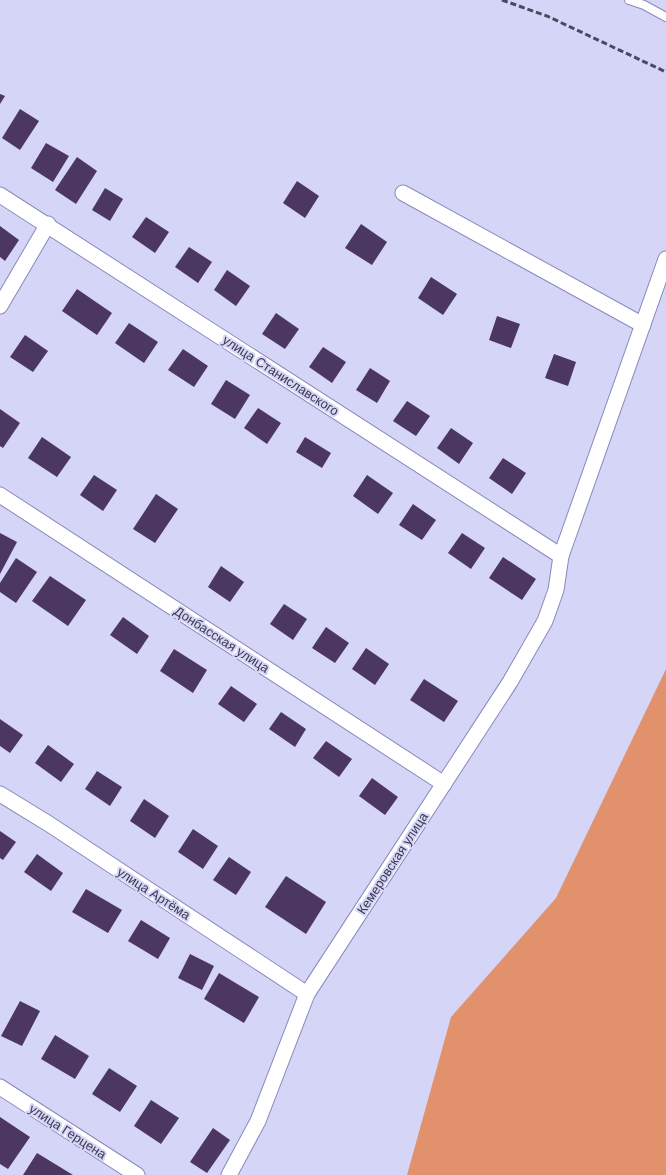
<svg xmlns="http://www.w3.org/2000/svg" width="666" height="1175" viewBox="0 0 666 1175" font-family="Arial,sans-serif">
	<rect width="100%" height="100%" fill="#d5d5f7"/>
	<path fill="#e1926d" d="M666,669V1175H407L451,1017L556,898Z"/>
	<g fill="#4c3662">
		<path d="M0,94L5,96L0,104Z"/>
		<path d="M20,109L39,121L20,150L2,138Z"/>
		<path d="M46,143L69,156L53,182L31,168Z"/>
		<path d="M77,157L97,171L76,204L55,190Z"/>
		<path d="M297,181L319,196L305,218L283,203Z"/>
		<path d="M105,188L123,199L110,221L92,210Z"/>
		<path d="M146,217L169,232L155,253L132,237Z"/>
		<path d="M361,224L387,242L372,265L345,248Z"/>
		<path d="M0,226L19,240L5,261L0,257Z"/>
		<path d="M189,247L212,262L198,283L175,267Z"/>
		<path d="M227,270L250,286L236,306L214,290Z"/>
		<path d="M431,277L457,294L443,315L418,298Z"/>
		<path d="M77,289L112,313L97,335L62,311Z"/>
		<path d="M276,313L299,329L285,349L262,334Z"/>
		<path d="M497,316L520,324L511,348L489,340Z"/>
		<path d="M129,323L158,342L144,363L115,343Z"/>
		<path d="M25,335L48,351L33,372L10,357Z"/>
		<path d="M323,347L346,362L332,383L309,367Z"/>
		<path d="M183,349L208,366L194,387L168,370Z"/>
		<path d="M554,354L576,362L568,386L545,378Z"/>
		<path d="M370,368L390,381L377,403L356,390Z"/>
		<path d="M226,380L250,395L235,419L211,404Z"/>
		<path d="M407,401L430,416L416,436L393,421Z"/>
		<path d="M258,408L281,423L267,444L244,428Z"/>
		<path d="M0,409L20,423L3,448L0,446Z"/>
		<path d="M451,428L473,443L459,464L437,448Z"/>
		<path d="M42,437L71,457L57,477L28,458Z"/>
		<path d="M305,437L331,453L322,468L296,452Z"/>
		<path d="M503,458L526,473L512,494L489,478Z"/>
		<path d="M94,475L117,490L103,511L80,495Z"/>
		<path d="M367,475L393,493L378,514L353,496Z"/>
		<path d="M156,494L178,509L155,543L133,529Z"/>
		<path d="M413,504L436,520L422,540L399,525Z"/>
		<path d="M0,533L17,542L0,574Z"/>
		<path d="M462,533L485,548L471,569L448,553Z"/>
		<path d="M503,557L536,579L522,600L489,578Z"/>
		<path d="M16,558L37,572L16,603L0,592V583Z"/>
		<path d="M221,566L244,582L230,602L208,587Z"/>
		<path d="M50,576L86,600L68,626L32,601Z"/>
		<path d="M284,604L307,619L293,640L270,624Z"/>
		<path d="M123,617L149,636L137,654L110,635Z"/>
		<path d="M326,627L349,643L335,663L312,648Z"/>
		<path d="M366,648L389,664L375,685L352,669Z"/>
		<path d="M174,649L207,670L193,693L160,671Z"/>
		<path d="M424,679L458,701L444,722L410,700Z"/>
		<path d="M231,686L257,704L244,722L218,704Z"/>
		<path d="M281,712L306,729L295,747L269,729Z"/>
		<path d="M0,719L23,735L10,753L0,746Z"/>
		<path d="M326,741L352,759L339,777L313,758Z"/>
		<path d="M48,745L74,764L61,782L35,763Z"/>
		<path d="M97,771L122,787L110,806L85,789Z"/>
		<path d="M372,778L398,797L385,815L359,796Z"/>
		<path d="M144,799L169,816L155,838L130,821Z"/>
		<path d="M193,829L218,846L203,869L178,852Z"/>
		<path d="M0,831L16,842L3,860L0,858Z"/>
		<path d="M37,854L63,873L51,891L24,872Z"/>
		<path d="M229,857L251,872L236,895L213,880Z"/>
		<path d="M286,876L326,902L306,934L265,907Z"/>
		<path d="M86,889L122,910L108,933L72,912Z"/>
		<path d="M141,920L170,938L158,959L128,941Z"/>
		<path d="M190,954L214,966L202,990L178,978Z"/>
		<path d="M219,973L259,997L244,1023L204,999Z"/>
		<path d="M20,1001L40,1011L22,1046L1,1036Z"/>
		<path d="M55,1035L89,1056L75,1079L41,1059Z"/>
		<path d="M109,1068L137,1086L120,1112L92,1094Z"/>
		<path d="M151,1100L179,1118L161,1144L134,1126Z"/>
		<path d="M0,1117L30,1137L8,1169L0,1164Z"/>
		<path d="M213,1128L230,1140L207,1173L190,1162Z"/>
		<path d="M37,1153L73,1175H23Z"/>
	</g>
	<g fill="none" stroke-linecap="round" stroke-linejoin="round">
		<defs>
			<path id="service" d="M629,0L644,5L666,17"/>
			<g id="minor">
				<path d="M403,193L643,325"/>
				<path d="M0,195L561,556"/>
				<path d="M0,306L48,224"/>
				<path d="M0,495L444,784"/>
				<path d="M0,794L49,824L307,994"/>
				<path d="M0,1087L137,1175"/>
				<path d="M229,1175L258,1121L307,994L510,682L545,621L556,590L561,556L666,259"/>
			</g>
		</defs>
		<use href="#service" stroke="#8a89bd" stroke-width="10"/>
		<use href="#minor" stroke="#8a89bd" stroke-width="17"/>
		<use href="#service" stroke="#fff" stroke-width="8"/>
		<use href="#minor" stroke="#fff" stroke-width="15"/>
		<path stroke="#4a4960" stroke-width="3" stroke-dasharray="6 3" stroke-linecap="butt" d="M502,0L547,16L666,72"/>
	</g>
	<g text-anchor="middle" stroke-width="4" stroke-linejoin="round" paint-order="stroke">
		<g font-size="13" fill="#3a394f" stroke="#d5d5f7">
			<text transform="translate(281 375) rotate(33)" y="5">улица Станиславского</text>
			<text transform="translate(222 639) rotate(33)" y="5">Донбасская улица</text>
			<text transform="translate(392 863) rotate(-57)" y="5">Кемеровская улица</text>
			<text transform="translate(154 893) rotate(33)" y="5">улица Артёма</text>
			<text transform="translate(68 1131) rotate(33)" y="5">улица Герцена</text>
		</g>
	</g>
</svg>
